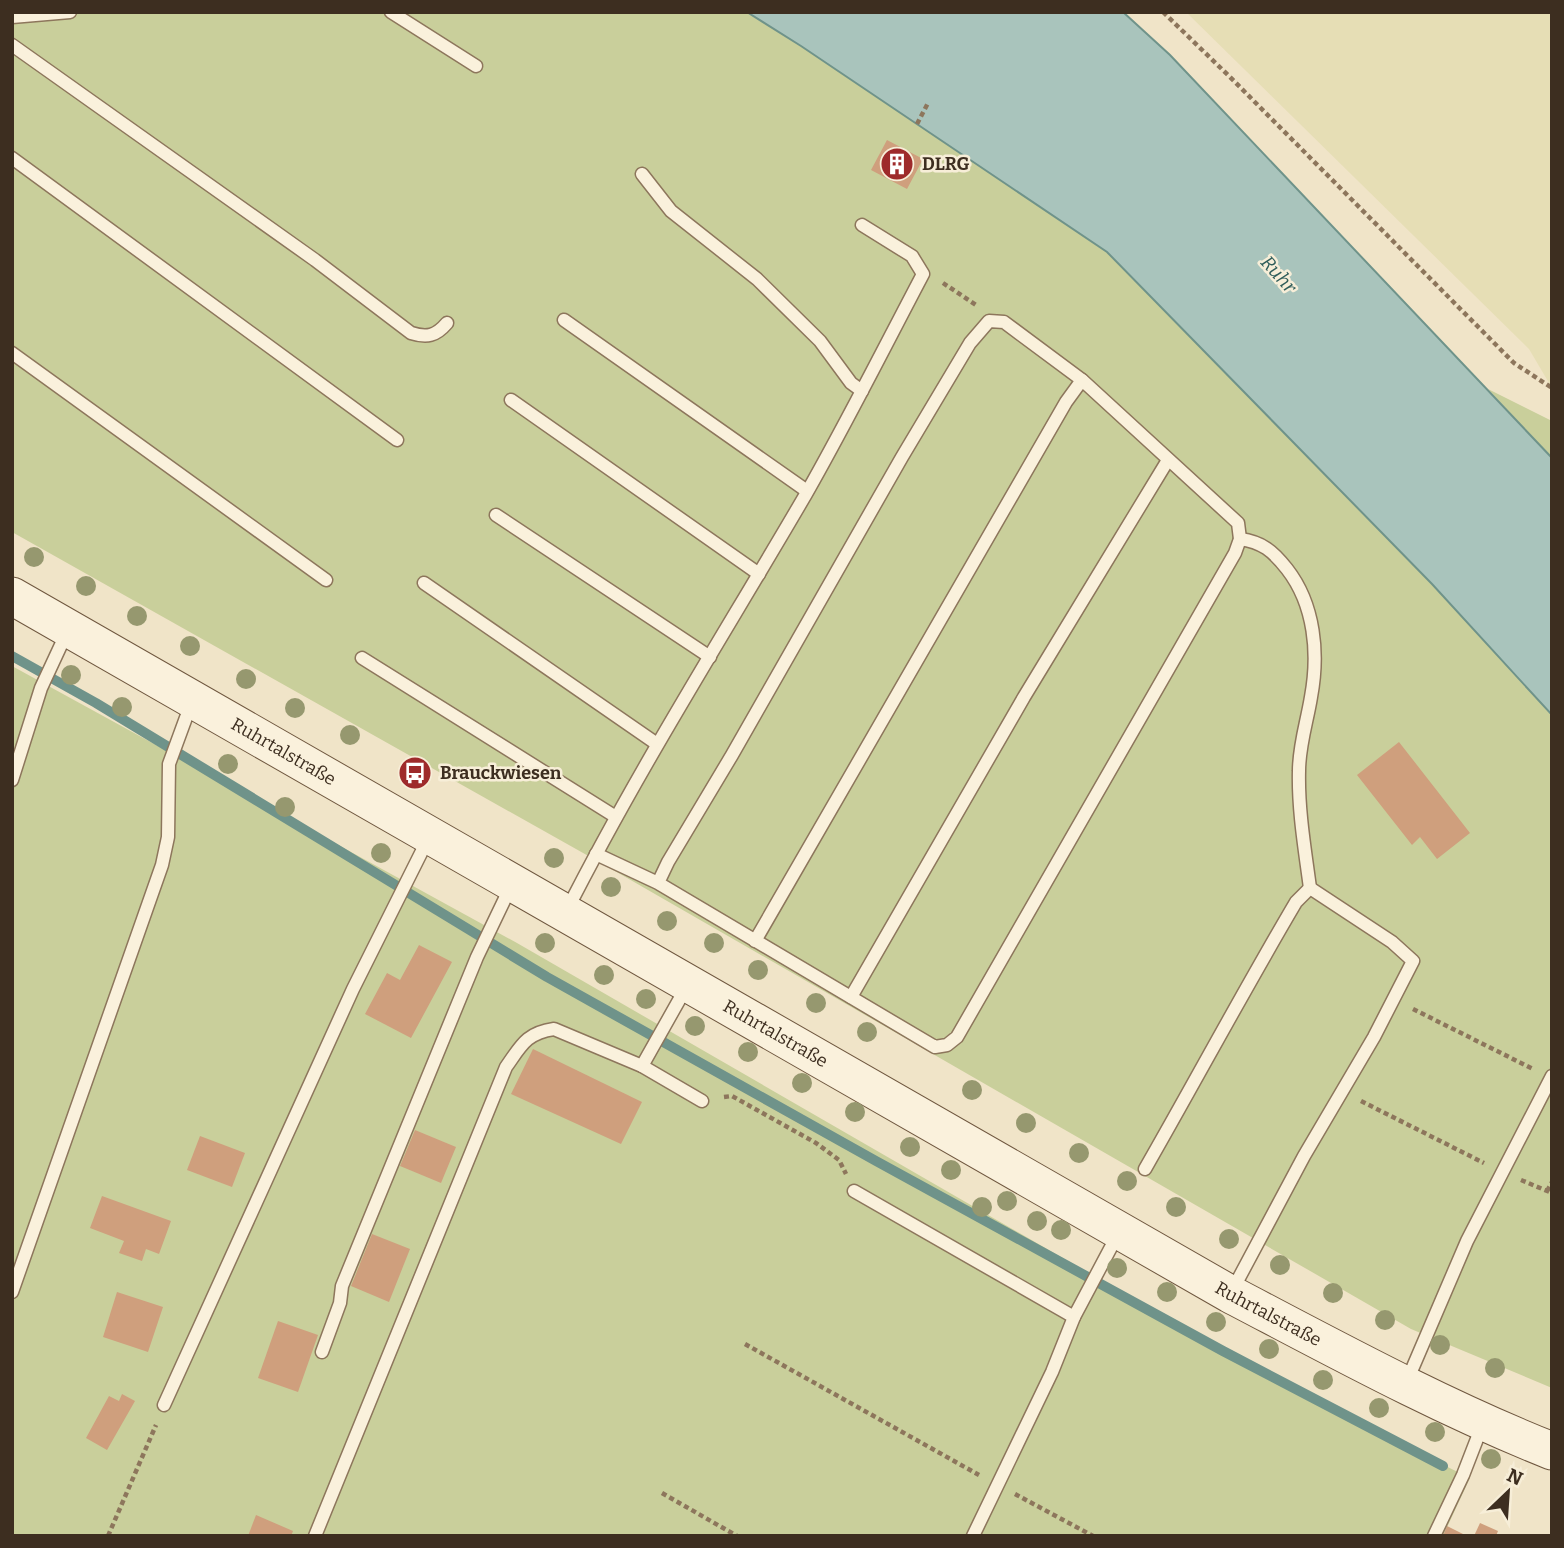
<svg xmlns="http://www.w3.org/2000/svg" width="1564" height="1548" viewBox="0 0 1564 1548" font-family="Bitter,serif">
	<rect width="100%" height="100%" fill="#f0e4c8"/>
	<path fill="#e6deb5" d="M1186,12H1552V388L1529,349Z"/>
	<g fill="#c9cf9b">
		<path d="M12,12H747L801,46L1107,252L1432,584L1552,715V1388L1411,1329L608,867L12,532Z"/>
		<path d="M1488,389L1552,421V458Z"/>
		<path d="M12,666L517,943L1293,1391L1470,1478L1443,1536H12Z"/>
	</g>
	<path fill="#a9c4bc" stroke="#6f938a" stroke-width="2" d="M747,12H1123L1170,55L1552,458V715L1432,584L1107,252L801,46Z"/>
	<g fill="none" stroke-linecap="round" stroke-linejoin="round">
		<path stroke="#6f938a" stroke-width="10" d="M12,656L96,703L547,977L876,1161L1223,1351L1443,1466"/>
	</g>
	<g fill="#cf9f7d">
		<path d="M887,140L923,159L907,189L871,170Z"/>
		<path d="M1399,742L1470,833L1437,859L1420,837L1412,845L1357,775Z"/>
		<path d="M419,945L452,962L411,1038L365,1014L387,973L400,980Z"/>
		<path d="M533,1049L642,1102L621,1144L511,1094Z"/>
		<path d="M415,1130L456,1147L441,1183L400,1166Z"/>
		<path d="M200,1136L245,1153L232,1187L187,1170Z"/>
		<path d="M102,1196L171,1221L159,1254L146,1249L142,1261L119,1253L124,1241L90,1228Z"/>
		<path d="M372,1234L410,1249L389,1302L351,1286Z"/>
		<path d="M117,1292L163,1307L148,1352L103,1337Z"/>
		<path d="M278,1321L318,1335L298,1392L258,1378Z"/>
		<path d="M122,1394L135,1401L107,1450L86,1438L109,1396L119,1401Z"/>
		<path d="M256,1515L293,1531L291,1536H248Z"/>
		<path d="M1480,1523L1498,1531L1496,1536H1474Z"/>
		<path d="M1447,1526L1467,1536H1443Z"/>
	</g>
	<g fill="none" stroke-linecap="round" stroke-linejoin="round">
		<defs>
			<g id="lane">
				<path d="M391,12L476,66"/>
				<path d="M12,17L70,12"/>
				<path d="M12,45L315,260L411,333C427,338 436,336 447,323"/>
				<path d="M12,158L397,440"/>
				<path d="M642,174L671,211L757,279L820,341L851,383L862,391"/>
				<path d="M564,320L807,491"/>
				<path d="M12,353L326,580"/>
				<path d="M511,400L759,574"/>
				<path d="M496,515L710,657"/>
				<path d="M1240,539C1262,542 1273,551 1287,569C1315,605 1319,654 1311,697C1307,722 1299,745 1299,771C1298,810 1305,850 1310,888"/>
				<path d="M424,583L657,744"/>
				<path d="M362,658L616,817"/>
				<path d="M12,780L41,688L67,632"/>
				<path d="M596,854L658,883L935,1047L947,1045L957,1037L1235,553L1240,539L1238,523L1082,380L1004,322L989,321L970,343L902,457L732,755L668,862L658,883"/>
				<path d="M566,912C639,768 725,633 806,494C847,422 884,348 923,274L912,256L862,225"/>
				<path d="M755,941L1066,402L1082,380"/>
				<path d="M851,997L1024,697L1168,460"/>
				<path d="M642,1066L687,986"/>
				<path d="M1145,1169C1196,1080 1244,990 1296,902L1310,888L1392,942L1413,961L1374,1037L1304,1156L1232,1291"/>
				<path d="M854,1191L1074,1317"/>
				<path d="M12,1292L162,865L168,837L169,764L191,704"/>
				<path d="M322,1352L340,1303L342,1286L477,957L511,886"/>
				<path d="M1407,1381L1467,1241L1552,1076"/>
				<path d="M164,1405L353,989L429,837"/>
				<path d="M315,1536L506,1067C521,1046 526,1033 554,1029L642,1066L702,1101"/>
				<path d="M973,1536L1052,1372L1074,1317L1118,1234"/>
				<path d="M1434,1536L1463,1475L1482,1426"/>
			</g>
			<g id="secondary">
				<path id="s1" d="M12,596L1230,1294C1335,1349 1441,1407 1552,1451"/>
			</g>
		</defs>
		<use href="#lane" stroke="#8d765c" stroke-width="15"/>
		<use href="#secondary" stroke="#6f573f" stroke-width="39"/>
		<g stroke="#8d765c" stroke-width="4.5" stroke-dasharray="5 3.5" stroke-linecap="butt">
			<path d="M1163,12L1230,77L1514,363L1552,388"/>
			<path d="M917,124L928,103"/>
			<path d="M943,283L976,305"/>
			<path d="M1413,1009L1533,1069"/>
			<path d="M724,1097L732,1096L816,1143L839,1160L846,1174"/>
			<path d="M1361,1101L1484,1163"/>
			<path d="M1521,1180L1552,1193"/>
			<path d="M1547,1191L1552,1182"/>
			<path d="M745,1344L979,1475"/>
			<path d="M662,1493L737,1536"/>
			<path d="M1015,1494L1093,1536"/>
			<path d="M108,1536L156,1425"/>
		</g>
		<use href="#lane" stroke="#faf1dc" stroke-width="12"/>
		<use href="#secondary" stroke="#faf1dc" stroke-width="37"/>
	</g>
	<g fill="#96986f">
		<circle cx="34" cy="557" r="10"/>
		<circle cx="86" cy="586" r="10"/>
		<circle cx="137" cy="616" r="10"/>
		<circle cx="190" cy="646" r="10"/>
		<circle cx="71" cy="675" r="10"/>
		<circle cx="246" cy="679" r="10"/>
		<circle cx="122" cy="707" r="10"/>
		<circle cx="295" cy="708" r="10"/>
		<circle cx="350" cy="735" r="10"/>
		<circle cx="228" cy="764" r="10"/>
		<circle cx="285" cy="807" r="10"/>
		<circle cx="381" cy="853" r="10"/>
		<circle cx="554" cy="858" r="10"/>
		<circle cx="611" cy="887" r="10"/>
		<circle cx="667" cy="921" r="10"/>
		<circle cx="545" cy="943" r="10"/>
		<circle cx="714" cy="943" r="10"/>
		<circle cx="758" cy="970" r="10"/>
		<circle cx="604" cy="975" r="10"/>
		<circle cx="646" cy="999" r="10"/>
		<circle cx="816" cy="1003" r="10"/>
		<circle cx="695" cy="1026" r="10"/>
		<circle cx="867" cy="1032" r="10"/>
		<circle cx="748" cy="1052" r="10"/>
		<circle cx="802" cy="1083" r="10"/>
		<circle cx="972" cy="1090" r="10"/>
		<circle cx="855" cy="1112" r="10"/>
		<circle cx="1026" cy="1123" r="10"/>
		<circle cx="910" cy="1147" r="10"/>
		<circle cx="1079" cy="1153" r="10"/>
		<circle cx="951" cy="1170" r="10"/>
		<circle cx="1127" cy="1181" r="10"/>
		<circle cx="1007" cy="1201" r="10"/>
		<circle cx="982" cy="1207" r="10"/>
		<circle cx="1176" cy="1207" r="10"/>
		<circle cx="1037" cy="1221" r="10"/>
		<circle cx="1061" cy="1230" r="10"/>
		<circle cx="1229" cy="1239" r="10"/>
		<circle cx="1280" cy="1265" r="10"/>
		<circle cx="1117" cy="1268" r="10"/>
		<circle cx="1167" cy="1292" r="10"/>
		<circle cx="1333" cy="1293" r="10"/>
		<circle cx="1385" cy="1320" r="10"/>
		<circle cx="1216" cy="1322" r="10"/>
		<circle cx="1440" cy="1345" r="10"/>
		<circle cx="1269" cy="1349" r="10"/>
		<circle cx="1495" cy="1368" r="10"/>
		<circle cx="1323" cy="1380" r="10"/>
		<circle cx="1379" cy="1408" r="10"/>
		<circle cx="1435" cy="1432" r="10"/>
		<circle cx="1491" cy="1459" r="10"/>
	</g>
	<defs>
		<symbol id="building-disc" viewBox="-11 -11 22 22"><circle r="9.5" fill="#9e2a2b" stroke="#f7eed8"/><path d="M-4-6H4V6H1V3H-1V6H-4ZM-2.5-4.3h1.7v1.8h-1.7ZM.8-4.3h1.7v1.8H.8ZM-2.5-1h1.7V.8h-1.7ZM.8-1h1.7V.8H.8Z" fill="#fff"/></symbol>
		<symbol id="bus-disc" viewBox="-11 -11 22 22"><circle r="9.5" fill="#9e2a2b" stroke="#f7eed8"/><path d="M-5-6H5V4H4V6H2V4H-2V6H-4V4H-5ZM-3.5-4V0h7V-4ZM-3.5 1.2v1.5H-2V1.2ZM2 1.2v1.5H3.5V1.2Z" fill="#fff"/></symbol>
	</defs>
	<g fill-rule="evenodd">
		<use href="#building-disc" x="878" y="145" width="38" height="38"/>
		<use href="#bus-disc" x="396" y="754" width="38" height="38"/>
	</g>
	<g text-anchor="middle" stroke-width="5" stroke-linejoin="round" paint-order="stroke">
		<g font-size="18" font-weight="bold" fill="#3d2e20" stroke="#f7eed8" text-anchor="start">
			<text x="922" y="170">DLRG</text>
			<text x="440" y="779">Brauckwiesen</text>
		</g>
		<g font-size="18" fill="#3d2e20" stroke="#f7eed8">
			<text dy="6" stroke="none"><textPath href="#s1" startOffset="313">Ruhrtalstraße</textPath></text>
			<text dy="6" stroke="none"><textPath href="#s1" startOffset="880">Ruhrtalstraße</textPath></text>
			<text dy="6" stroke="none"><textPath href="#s1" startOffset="1447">Ruhrtalstraße</textPath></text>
		</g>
		<g font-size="19" font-style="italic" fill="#2f5d5a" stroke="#f7eed8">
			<text transform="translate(1279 274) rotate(48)" y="7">Ruhr</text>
		</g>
	</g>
	<rect width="1564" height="1548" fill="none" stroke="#3d2e20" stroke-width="28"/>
	<g transform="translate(1508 1492) rotate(25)" stroke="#f7eed8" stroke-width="5" paint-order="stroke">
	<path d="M0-5L12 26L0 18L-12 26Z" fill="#3d2e20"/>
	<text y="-10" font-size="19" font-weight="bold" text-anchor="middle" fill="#3d2e20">N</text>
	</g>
</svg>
